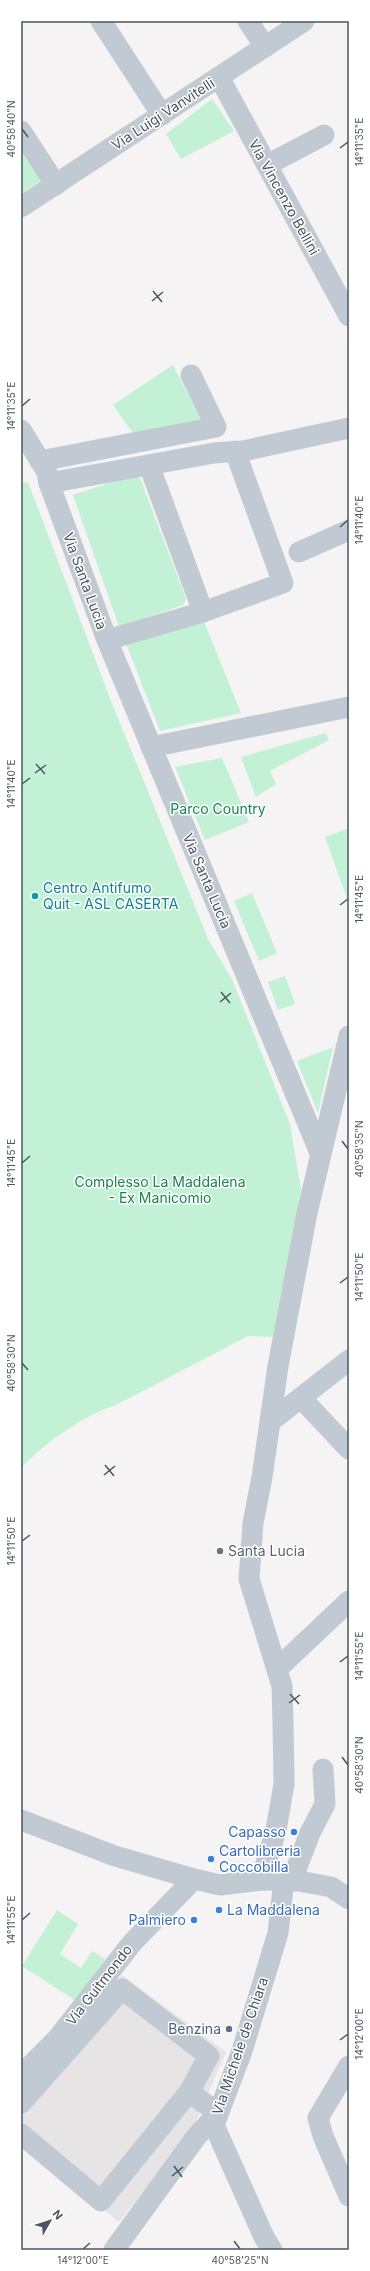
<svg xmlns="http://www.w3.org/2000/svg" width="370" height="2271" viewBox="0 0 370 2271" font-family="Inter,sans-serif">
	<rect width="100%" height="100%" fill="#f5f3f3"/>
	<path fill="#e6e4e5" d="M122,1975L226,2052L198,2117L188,2135L119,2222L21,2143V2090L83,2024Z"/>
	<g fill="#c3f1d5">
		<path d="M212,99L234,131L181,159L166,134Z"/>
		<path d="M21,148L42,180L21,194Z"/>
		<path d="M173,365L201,419L133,433L113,405Z"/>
		<path d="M130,476L140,478L186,599L183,605L119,627L73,495Z"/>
		<path d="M28,482L111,701L209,941L232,979L290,1124L301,1190L274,1337L248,1336L116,1405C82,1416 46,1442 21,1468V483Z"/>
		<path d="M203,619L241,713L160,731L125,641Z"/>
		<path d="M326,733L329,740L270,771L276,784L256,797L241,757Z"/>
		<path d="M222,758L249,822L205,840L175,767Z"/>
		<path d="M349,828V904L325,837Z"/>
		<path d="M252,893L277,953L259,961L234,901Z"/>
		<path d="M285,976L295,1004L278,1010L268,982Z"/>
		<path d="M333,1047L318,1113L297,1061Z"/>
		<path d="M57,1910L78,1924L60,1954L81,1968L92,1951L105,1959L78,2002L22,1966Z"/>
	</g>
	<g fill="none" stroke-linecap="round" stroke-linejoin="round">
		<g stroke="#c1cad2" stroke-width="21">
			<path d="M101,21L162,115"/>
			<path d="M248,21L265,47"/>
			<path d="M219,77L349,316"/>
			<path d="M21,131L56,185"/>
			<path d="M267,165L324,135"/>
			<path d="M21,207L304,21"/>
			<path d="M21,430L47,472L49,483L107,640L320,1153"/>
			<path d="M40,461L216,427L191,375"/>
			<path d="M149,465L203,612"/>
			<path d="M49,483L214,453L243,451L349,428"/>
			<path d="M299,552L349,530"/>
			<path d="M107,640L203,612L283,583L235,451"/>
			<path d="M151,747L349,707"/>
			<path d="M301,1398L349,1449"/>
			<path d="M271,1421L349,1360"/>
			<path d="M277,1669L349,1601"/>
			<path d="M21,1820L115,1856L194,1879L220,1885L261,1880L299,1881L331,1887L349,1899"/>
			<path d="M261,1880L276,1830L284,1784L283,1722L282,1686L249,1579L253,1523L262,1477L278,1366L307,1213L349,1036"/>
			<path d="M292,1880L310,1833L325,1804L323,1769"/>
			<path d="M349,2066L318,2118L323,2136L349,2196"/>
			<path d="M21,2075L58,2038L132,1943L194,1879"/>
			<path d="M21,2103L122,1989L209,2056L189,2092L101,2201L21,2134"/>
			<path d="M114,2250L196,2137L218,2113L189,2092"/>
			<path d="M272,2250L264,2237L214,2125L242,2051L278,1933L284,1880"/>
		</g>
	</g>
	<path fill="none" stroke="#4a5661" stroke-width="1.5" d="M22,129L28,137M340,148L348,142M153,291L162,302M152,301L163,292M22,406L30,399M340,527L348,520M36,764L45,774M35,773L46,765M22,784L30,778M340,905L348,899M221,992L230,1003M220,1002L231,993M342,1141L348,1149M22,1163L30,1156M340,1283L348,1277M22,1363L28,1370M105,1465L114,1476M104,1475L115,1466M22,1541L30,1535M340,1662L348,1656M290,1694L299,1704M289,1703L300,1695M342,1757L348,1765M22,1920L30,1913M340,2040L348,2034M174,2166L182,2177M172,2176L183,2167M234,2241L240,2249M83,2249L90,2243"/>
	<circle fill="#0f9aa8" stroke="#fff" stroke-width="1.5" cx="35" cy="896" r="4"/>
	<circle fill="#6b7280" stroke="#fff" stroke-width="1.5" cx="220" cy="1551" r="4"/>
	<g fill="#3f7fe0" stroke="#fff" stroke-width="1.5">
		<circle cx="294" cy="1832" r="4"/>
		<circle cx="211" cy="1859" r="4"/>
		<circle cx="219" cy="1910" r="4"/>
		<circle cx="194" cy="1920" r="4"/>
	</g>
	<circle fill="#5c6f8a" stroke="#fff" stroke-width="1.5" cx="229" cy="2029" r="4"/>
	<g text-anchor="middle" stroke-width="3" stroke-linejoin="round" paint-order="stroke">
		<g font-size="14" fill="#4a5661" stroke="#fff">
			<text transform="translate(163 114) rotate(-33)" y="5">Via Luigi Vanvitelli</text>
			<text transform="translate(284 197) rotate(61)" y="5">Via Vincenzo Bellini</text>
			<text transform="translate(85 581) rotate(70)" y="5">Via Santa Lucia</text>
			<text transform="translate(207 881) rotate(67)" y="5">Via Santa Lucia</text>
			<text transform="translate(99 1985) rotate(-52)" y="5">Via Guitmondo</text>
			<text transform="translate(240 2046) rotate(-71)" y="5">Via Michele de Chiara</text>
		</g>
		<g font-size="14" fill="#17864f" stroke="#fff">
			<text x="218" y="814">Parco Country</text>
			<text x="160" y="1187">Complesso La Maddalena<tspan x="160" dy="16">- Ex Manicomio</tspan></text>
		</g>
		<g font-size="14" fill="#0d838f" stroke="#fff" text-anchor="start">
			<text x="43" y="893">Centro Antifumo<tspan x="43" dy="16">Quit - ASL CASERTA</tspan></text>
		</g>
		<g font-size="14" fill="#5b616d" stroke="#fff" text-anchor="start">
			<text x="228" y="1556">Santa Lucia</text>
		</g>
		<g font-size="14" fill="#366cbe" stroke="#fff" text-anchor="end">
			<text x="286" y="1837">Capasso</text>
			<text x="219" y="1856" text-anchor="start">Cartolibreria<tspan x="219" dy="16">Coccobilla</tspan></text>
			<text x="227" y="1915" text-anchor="start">La Maddalena</text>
			<text x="186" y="1925">Palmiero</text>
		</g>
		<g font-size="14" fill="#4e5e75" stroke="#fff" text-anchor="end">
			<text x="221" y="2034">Benzina</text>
		</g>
	</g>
	<rect width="370" height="2271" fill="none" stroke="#ffffff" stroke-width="44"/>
	<g transform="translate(50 2221) rotate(51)" stroke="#ffffff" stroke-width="3" paint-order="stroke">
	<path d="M0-3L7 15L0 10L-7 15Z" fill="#4a5661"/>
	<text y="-6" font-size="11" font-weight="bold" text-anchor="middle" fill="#4a5661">N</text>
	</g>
	<rect x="22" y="22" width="326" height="2227" fill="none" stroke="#4a5661" stroke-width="1.5"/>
	<g font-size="10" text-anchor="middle" fill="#4a5661">
		<text transform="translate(11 129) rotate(-90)" y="4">40°58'40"N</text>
		<text transform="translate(359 142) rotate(-90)" y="4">14°11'35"E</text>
		<text transform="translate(11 406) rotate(-90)" y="4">14°11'35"E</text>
		<text transform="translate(359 520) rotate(-90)" y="4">14°11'40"E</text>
		<text transform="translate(11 784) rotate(-90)" y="4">14°11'40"E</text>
		<text transform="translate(359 899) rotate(-90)" y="4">14°11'45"E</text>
		<text transform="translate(359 1149) rotate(-90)" y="4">40°58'35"N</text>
		<text transform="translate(11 1163) rotate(-90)" y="4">14°11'45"E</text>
		<text transform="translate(359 1277) rotate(-90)" y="4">14°11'50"E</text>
		<text transform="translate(11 1363) rotate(-90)" y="4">40°58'30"N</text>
		<text transform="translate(11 1541) rotate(-90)" y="4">14°11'50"E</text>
		<text transform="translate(359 1656) rotate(-90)" y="4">14°11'55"E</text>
		<text transform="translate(359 1765) rotate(-90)" y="4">40°58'30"N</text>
		<text transform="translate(11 1920) rotate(-90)" y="4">14°11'55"E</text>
		<text transform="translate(359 2034) rotate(-90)" y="4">14°12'00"E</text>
		<text x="83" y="2264">14°12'00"E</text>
		<text x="240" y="2264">40°58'25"N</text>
	</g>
</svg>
